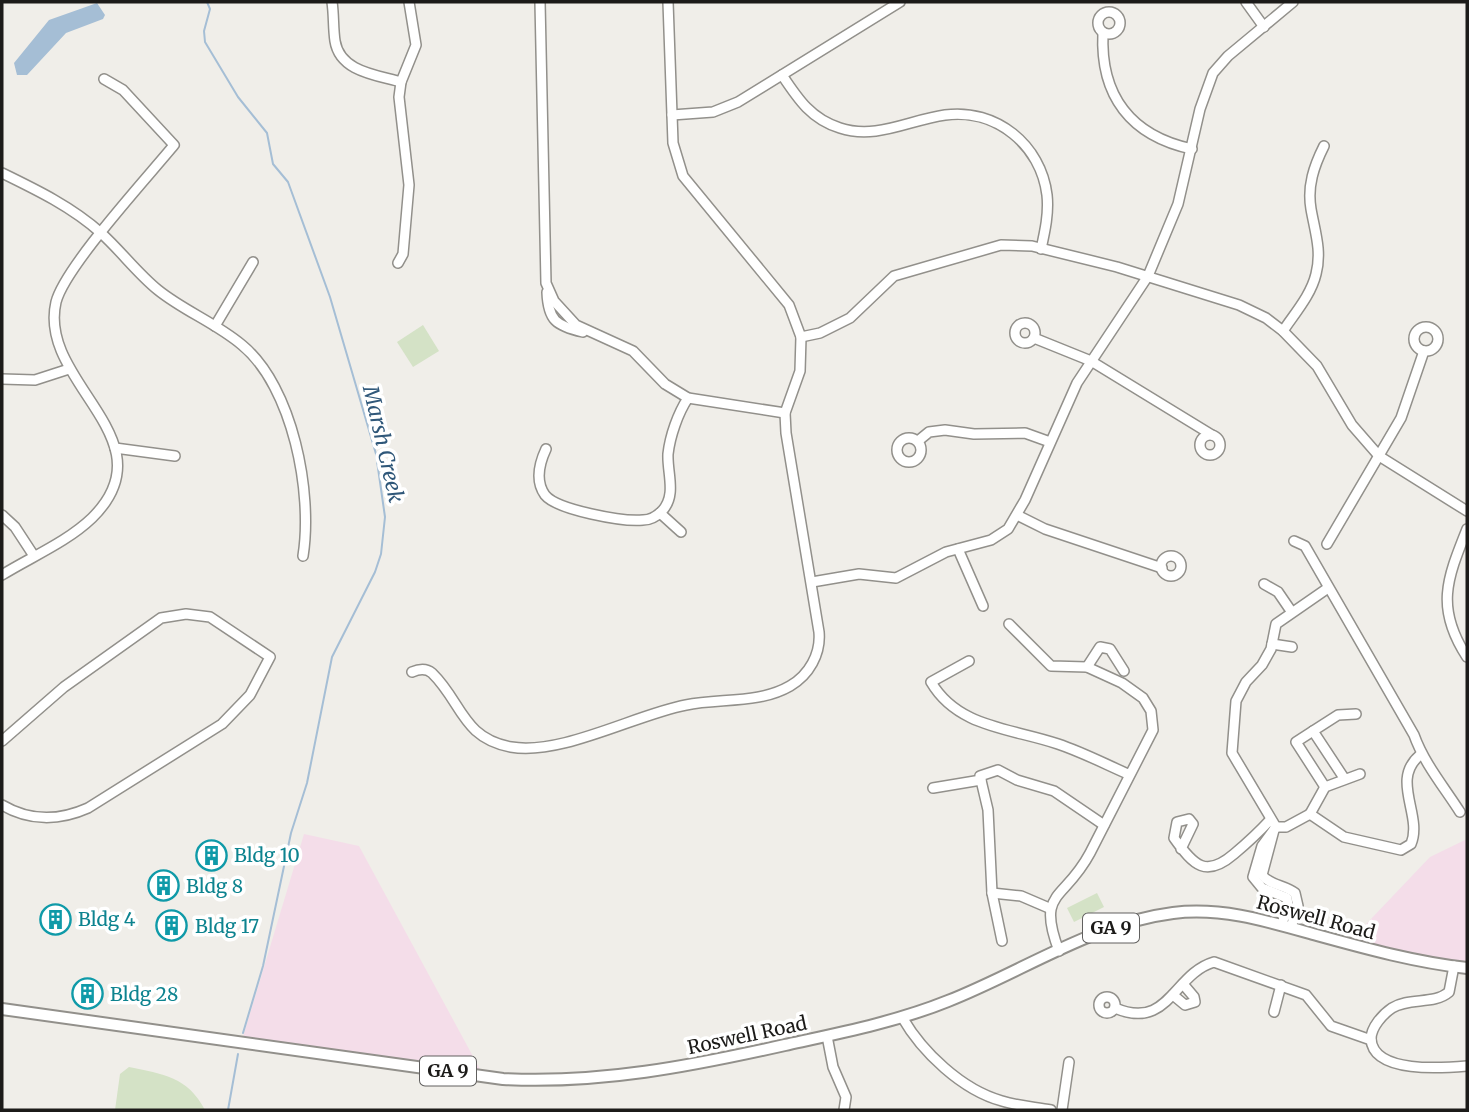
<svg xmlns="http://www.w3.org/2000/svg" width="1469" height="1112" viewBox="0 0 1469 1112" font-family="Merriweather,serif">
	<rect width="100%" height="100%" fill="#f0eee9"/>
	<g fill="#f4dde9">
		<path d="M304,834L359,846L482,1073L242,1040Z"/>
		<path d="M1467,839V973L1351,940L1430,857Z"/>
	</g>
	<g fill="#d4e2c6">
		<path d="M423,325L439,351L413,367L397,342Z"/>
		<path d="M1097,893L1104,907L1074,922L1067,908Z"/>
		<path d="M129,1067C163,1074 188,1077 205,1110H115L120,1074Z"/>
	</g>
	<path fill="#a5bed5" d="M97,3L105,15L103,19L66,33L27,75H17L14,63L49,20Z"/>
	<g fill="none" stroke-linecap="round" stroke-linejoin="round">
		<g stroke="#a5bed5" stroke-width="2">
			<path d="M207,2L210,9L204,31L205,42L238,97L267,133L273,164L288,182L330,297L376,454L385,517L381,554L375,572L332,657L307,783L291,833L263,966L243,1033"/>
			<path d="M228,1110L238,1054"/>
		</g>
		<defs>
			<g id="minor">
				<path d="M332,2C334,15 333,28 335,41C340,72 377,75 401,82"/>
				<path d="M540,2L546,283L554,301L576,325L633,351L665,384L688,398L785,413"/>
				<path d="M1246,2L1264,27"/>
				<circle cx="1109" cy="23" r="11"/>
				<path d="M1103,33C1100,96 1131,136 1192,149"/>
				<path d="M782,75C798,99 811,119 840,128C876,140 909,120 945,115C996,108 1041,145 1047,195C1049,213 1045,231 1041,249"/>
				<path d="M672,115L713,112L738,102L900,2"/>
				<path d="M2,173C37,190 72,207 101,233C121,251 137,273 158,290C184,311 216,323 242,345C293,387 313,493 303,556"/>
				<path d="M398,263L403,254L409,185L399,97L401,82L416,45L409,2"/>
				<path d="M547,292C548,320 556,326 583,332"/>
				<circle cx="1025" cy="333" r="10"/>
				<path d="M215,326L253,262"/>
				<circle cx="1426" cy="339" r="12"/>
				<path d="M1283,331C1295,313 1311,295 1316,274C1322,251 1315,232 1311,209C1307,186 1314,166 1324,146"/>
				<path d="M801,337L820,333L850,318L894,276L1001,245L1032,246L1117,267L1239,305L1266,318L1283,331L1317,366L1352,425L1379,456L1467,511"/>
				<path d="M1034,338L1091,361L1212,435"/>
				<path d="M2,379L35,380L69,369"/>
				<circle cx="1210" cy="445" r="10"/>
				<circle cx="909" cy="450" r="12"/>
				<path d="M918,441L929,432L945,430L974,434L1025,433L1050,442"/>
				<path d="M115,448L175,456"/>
				<path d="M546,449C539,464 535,481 545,495C557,510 623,522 643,520C651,520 657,516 662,511C677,495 667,473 668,454C670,436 678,413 688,398"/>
				<path d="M660,513L681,532"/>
				<path d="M2,515L15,527L34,556"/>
				<path d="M1017,515L1045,529L1162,568"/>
				<path d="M1467,529C1447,579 1435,608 1467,657"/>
				<path d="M1294,541L1305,546L1414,735C1424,763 1444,787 1460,812"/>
				<path d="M1327,544L1401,418L1424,351"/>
				<path d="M958,549L983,606"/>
				<circle cx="1171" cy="566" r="10"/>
				<path d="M2,575C31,557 67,542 92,518C172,439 37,383 56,302C65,267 147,178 174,145L123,90L104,79"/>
				<path d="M812,582L859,574L896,578L946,552L991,540L1008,529L1025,500L1077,383L1148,276L1178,204L1200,109L1213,73L1228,56L1293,2"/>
				<path d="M1264,584L1278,592L1291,611"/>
				<path d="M1009,624L1051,666L1087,667L1122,683L1143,698L1151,711L1153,730L1090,853C1064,902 1036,890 1059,951"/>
				<path d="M1272,644L1292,647"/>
				<path d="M969,661L931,682C958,728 1011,728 1058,744C1082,752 1105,764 1128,774"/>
				<path d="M1087,667L1100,647L1110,649L1124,671"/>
				<path d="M412,672C419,669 426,668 432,673C462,702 462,738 511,747C561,756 637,714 686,705C720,698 759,704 790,686C809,675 821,654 819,632L786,433L785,413L800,371L801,337L789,305L683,176L673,143L668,2"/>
				<path d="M1313,731L1296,742L1325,787"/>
				<path d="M2,741L64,687L161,618L186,614L210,617L270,657L250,695L222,724L88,808C59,821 29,821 2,805"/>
				<path d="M1344,778L1313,731L1338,715L1356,714"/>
				<path d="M933,788L981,780"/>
				<path d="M1310,814L1325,787L1360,774"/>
				<path d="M1276,827L1232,753L1236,701L1246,682L1262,665L1271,649L1276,624L1328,588"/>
				<path d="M1276,827H1286L1310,814L1344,837L1401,850L1411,844C1423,815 1390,780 1420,755"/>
				<path d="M1276,827L1262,846L1253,877L1262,888L1287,898L1288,905L1282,924"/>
				<path d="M1274,830L1262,875C1269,885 1285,885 1295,893L1298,906L1291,927"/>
				<path d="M1181,849L1193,824L1189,819L1177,822L1174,838C1194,866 1206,878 1234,854C1247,843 1259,832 1270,820"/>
				<path d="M992,893L1021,896L1049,908"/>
				<path d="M1002,941L992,893L988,810L980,776L998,770L1017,780L1054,791L1104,825"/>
				<path d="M1454,966L1449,992C1434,1005 1409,997 1392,1008C1383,1014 1371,1027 1371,1039C1373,1074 1444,1068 1467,1066"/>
				<path d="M1173,995L1185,1005L1195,1002L1194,997L1183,984"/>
				<circle cx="1107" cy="1005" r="8"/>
				<path d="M1115,1008C1169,1031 1173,974 1214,962L1306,995L1331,1026L1371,1040"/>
				<path d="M1274,1012L1281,985"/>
				<path d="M902,1017C922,1052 962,1090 1002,1101C1018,1106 1035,1107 1051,1110"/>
				<path d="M827,1036L833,1067L846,1097L844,1110"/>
				<path d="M1062,1110L1069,1062"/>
			</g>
			<path id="major" d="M2,1009L503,1079C600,1084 691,1066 785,1045C840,1033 896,1022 948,1001C1022,972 1093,923 1173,913C1222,907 1267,921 1313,934C1364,948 1414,962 1467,968"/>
		</defs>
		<use href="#minor" stroke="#92908b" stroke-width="12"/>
		<use href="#major" stroke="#92908b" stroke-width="14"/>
		<use href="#minor" stroke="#fff" stroke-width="9"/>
		<use href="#major" stroke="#fff" stroke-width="10"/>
	</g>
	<defs>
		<symbol id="building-ring" viewBox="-11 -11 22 22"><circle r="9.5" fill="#fff" stroke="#0f9aa8" stroke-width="1.5"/><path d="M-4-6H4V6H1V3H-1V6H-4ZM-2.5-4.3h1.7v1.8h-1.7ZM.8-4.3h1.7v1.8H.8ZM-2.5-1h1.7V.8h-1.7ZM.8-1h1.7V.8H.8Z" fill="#0f9aa8"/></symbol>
	</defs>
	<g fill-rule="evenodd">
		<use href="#building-ring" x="194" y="838" width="35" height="35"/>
		<use href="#building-ring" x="146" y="868" width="35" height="35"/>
		<use href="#building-ring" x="38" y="902" width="35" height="35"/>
		<use href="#building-ring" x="154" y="908" width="35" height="35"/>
		<use href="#building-ring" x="70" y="976" width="35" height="35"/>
	</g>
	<g text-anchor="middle" stroke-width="7" stroke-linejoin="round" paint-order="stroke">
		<g fill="#fff" stroke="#605f5e" stroke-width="2">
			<rect x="1083" y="913.5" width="56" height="29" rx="5"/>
			<rect x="420" y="1056.5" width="56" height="29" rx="5"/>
		</g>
		<g font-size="18" font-weight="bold" fill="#1c1b19">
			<text x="1111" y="934">GA 9</text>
			<text x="448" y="1077">GA 9</text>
		</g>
		<g font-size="19" fill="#0d838f" stroke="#fff" text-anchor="start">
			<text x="234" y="862">Bldg 10</text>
			<text x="186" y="893">Bldg 8</text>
			<text x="78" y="926">Bldg 4</text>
			<text x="195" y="933">Bldg 17</text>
			<text x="110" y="1001">Bldg 28</text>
		</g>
		<g font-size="19" fill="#1c1b19" stroke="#fff">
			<text transform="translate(1316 917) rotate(15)" y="7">Roswell Road</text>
			<text transform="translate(747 1035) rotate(-12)" y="7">Roswell Road</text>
		</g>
		<g font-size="21" font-style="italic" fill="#2f5779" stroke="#fff">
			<text transform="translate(383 444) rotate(77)" y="7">Marsh Creek</text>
		</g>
	</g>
	<rect width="1469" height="1112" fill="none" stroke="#1c1b19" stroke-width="7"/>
</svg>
